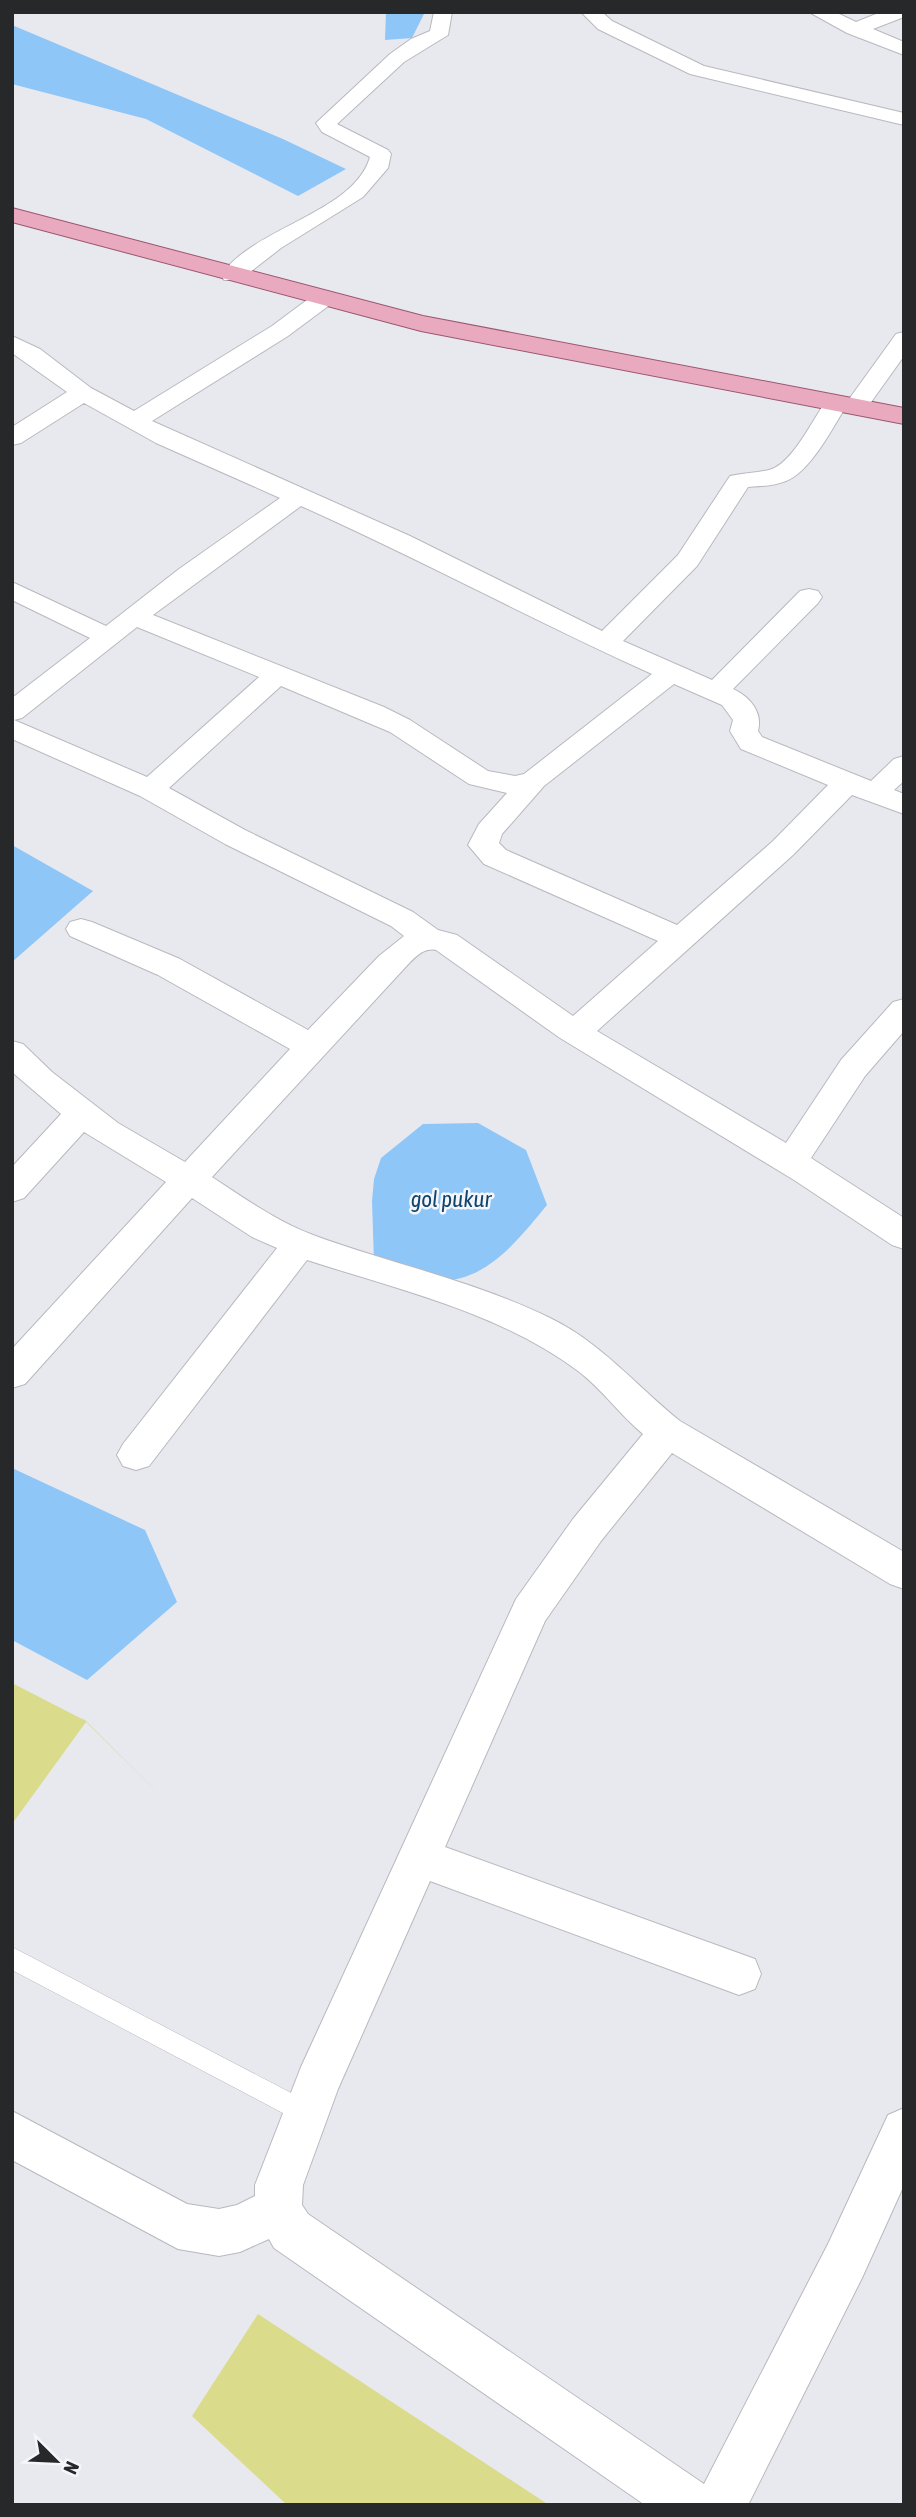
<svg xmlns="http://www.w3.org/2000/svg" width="916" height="2517" viewBox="0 0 916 2517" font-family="'Asap Condensed',sans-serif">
	<rect width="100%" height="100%" fill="#e8e9ef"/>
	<g fill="#dadc8c">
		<path d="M12,1683L84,1720L82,1717L166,1801L86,1722L12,1824Z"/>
		<path d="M258,2314L549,2505H287L192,2416Z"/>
	</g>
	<g fill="#8ec6f8">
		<path d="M386,12H425L412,38L385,40Z"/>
		<path d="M12,25L283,139L346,169L298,196L146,119L12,84Z"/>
		<path d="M12,845L93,891L12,962Z"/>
		<path d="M478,1123L526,1150L547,1205C518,1240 486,1283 436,1281C419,1281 391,1267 374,1262L372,1201L374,1179L381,1158L423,1124Z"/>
		<path d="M12,1468L145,1530L177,1602L87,1680L12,1640Z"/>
	</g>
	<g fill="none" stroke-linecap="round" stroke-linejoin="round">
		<defs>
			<path id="lane" d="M12,1947L314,2105L318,2113L314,2121L306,2125L298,2121L12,1970Z"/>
			<g id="street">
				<path d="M434,12H452L448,35L404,62L337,124L388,150L391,154L388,168L363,197L281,248L240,280H224L221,275C254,227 354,213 370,157L322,132L316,123L390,54L411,39L430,31Z"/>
				<path d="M581,12H602L612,21L704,66L904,113V125L690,74L598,29Z"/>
				<path d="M809,12H835L856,22L881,12H904V17L873,29L904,42V55L847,33Z"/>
				<path d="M323,292L331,294L334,299L331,304L288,336L152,421L410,536L602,631L678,555L730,476C743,473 756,473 769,470C792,465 814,417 828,398L836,396L844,398L847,402L896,334L904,332V356L864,412L856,414L848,412L845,408C832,429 810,472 786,481C774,486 761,486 748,487L697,566L623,641L712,680L800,591L809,589L818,591L822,597L818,603L733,689C750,697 763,712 758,731L762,737L871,781L894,759L904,756V781L894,790L904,794V814L852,795L793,855L597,1031L786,1143L841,1060L893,1002L904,999V1031L865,1076L811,1158L904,1218V1249L892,1245L794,1180L560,1038L436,950C421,947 411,962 401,972L212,1177C244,1198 276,1221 313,1235C391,1264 472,1280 548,1317C601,1342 635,1385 680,1421L904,1552V1589L890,1584L672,1453L601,1541L545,1621L445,1847L755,1959L761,1974L755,1989L739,1995L430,1881L338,2089L303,2185L302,2205L308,2214L704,2484L828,2244L888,2115L904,2108V2185L862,2278L748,2505H645L274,2248L269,2239L240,2252L219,2256L178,2249L12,2160V2111L187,2204L219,2209L237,2205L255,2196V2185L301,2067L516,1599L573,1519L643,1434C620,1415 602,1389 578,1371C499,1312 399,1290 307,1260L149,1466L136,1470L123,1466L117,1455L123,1444L277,1248L252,1237L192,1198L25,1384L12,1388V1349L166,1182L84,1132L24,1198L12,1202V1167L61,1114L12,1072V1041L23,1044L52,1072L118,1123L185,1162L290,1049L158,975L70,936L66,929L70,922L81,919L92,922L180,959L308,1030L379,956L404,936L391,926L225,844L140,796L12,739V698L90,638L12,600V582L106,626L179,569L280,498L156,443L84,403L21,443L12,445V427L67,392L12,353V336L40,349L91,388L134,411L272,326L315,294ZM301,506C420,559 534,621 652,674L524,774L515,776L488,771L410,720L384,707L153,615ZM137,627L259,677L147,777L14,720L22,718ZM674,684L722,705L733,720L730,731L741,749L828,785L773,841L677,925L506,850L499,843L502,834L544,786ZM281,686L390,732L469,784L507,793L479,824L468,845L484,864L658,941L573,1016L457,935L438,930L413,912L245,830L169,788Z"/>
			</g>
			<path id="primary" d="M12,208L423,316L904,408V424L421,331L12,222Z"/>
		</defs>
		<use href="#lane" stroke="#b8b9bf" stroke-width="1"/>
		<use href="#street" stroke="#b8b9bf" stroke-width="2"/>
		<use href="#primary" stroke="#9b576f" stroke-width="2"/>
		<use href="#lane" fill="#fff" fill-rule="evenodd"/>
		<use href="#street" fill="#fff" fill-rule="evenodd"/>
		<use href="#primary" fill="#e9aabf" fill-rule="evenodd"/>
	</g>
	<g text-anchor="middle" stroke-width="5" stroke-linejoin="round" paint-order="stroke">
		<g font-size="23" font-style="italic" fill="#10456d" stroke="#f5f6fc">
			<text x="451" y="1207">gol pukur</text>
		</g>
	</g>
	<rect width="916" height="2517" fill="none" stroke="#27282a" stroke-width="28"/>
	<g transform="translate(56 2461) rotate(114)" stroke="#f5f6fc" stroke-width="5" paint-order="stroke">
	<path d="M0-5L12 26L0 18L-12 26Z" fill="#27282a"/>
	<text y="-10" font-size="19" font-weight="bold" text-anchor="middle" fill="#27282a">N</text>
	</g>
</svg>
